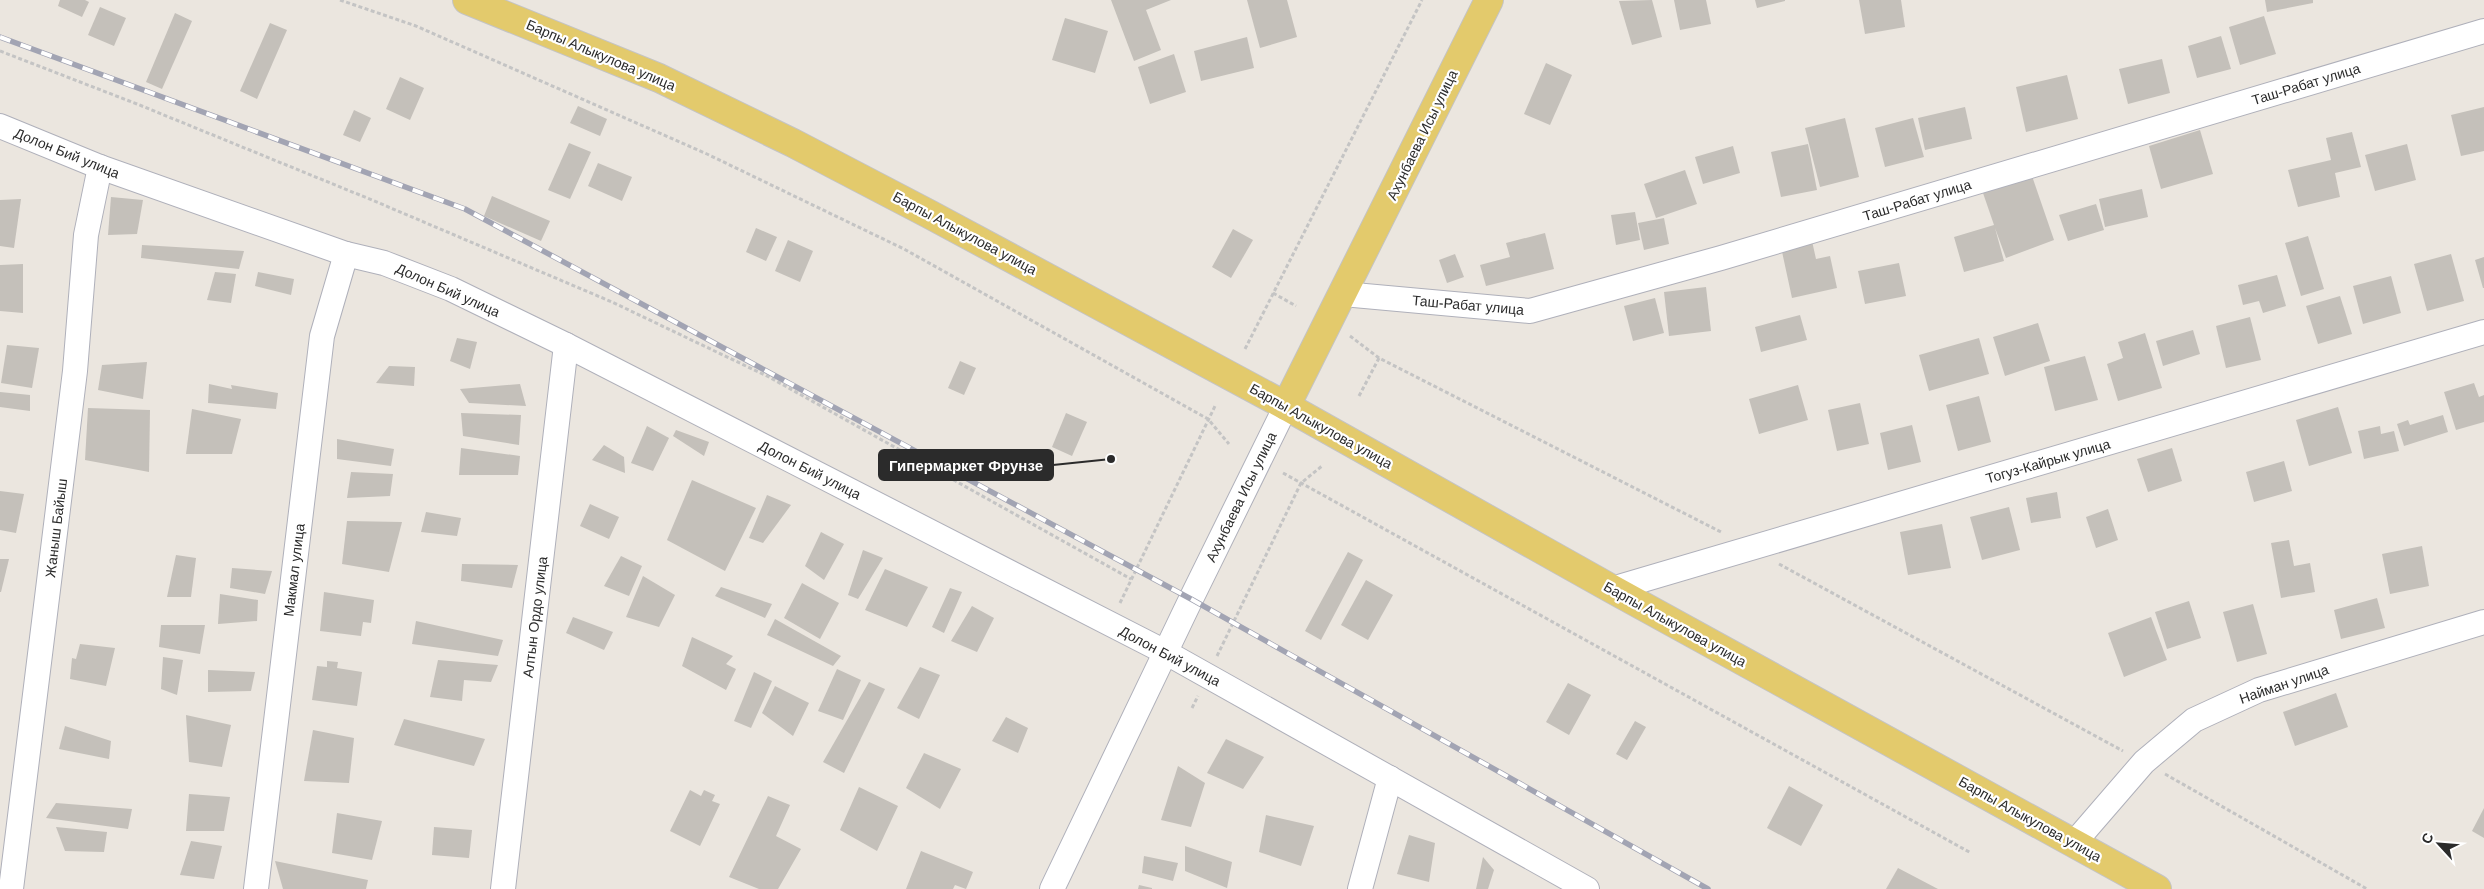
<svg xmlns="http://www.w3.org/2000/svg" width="2484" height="889" viewBox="0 0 2484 889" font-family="Helvetica,sans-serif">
	<rect width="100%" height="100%" fill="#ebe6df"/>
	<g fill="#c4c0ba">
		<path d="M60,0H85L89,2L82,17L58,6Z"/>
		<path d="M1111,0H1171L1146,10L1161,50L1134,61Z"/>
		<path d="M1247,0H1287L1297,37L1260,48Z"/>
		<path d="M1652,0L1662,37L1632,45L1619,1Z"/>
		<path d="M1674,0H1706L1711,24L1680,30Z"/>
		<path d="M1755,0H1785V1L1757,8Z"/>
		<path d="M1859,0H1901L1905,27L1865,34Z"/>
		<path d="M2265,0H2313V3L2267,12Z"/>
		<path d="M100,7L126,18L114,46L88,35Z"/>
		<path d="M175,13L192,21L162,89L146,82Z"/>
		<path d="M2264,16L2276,54L2240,65L2229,27Z"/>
		<path d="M1065,18L1108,31L1095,73L1052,60Z"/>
		<path d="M270,23L287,30L257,99L240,91Z"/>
		<path d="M2221,36L2231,69L2197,78L2188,46Z"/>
		<path d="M1247,37L1254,68L1201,81L1194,51Z"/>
		<path d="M1174,54L1186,92L1150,104L1138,67Z"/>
		<path d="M2162,59L2170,93L2128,104L2119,69Z"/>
		<path d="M1546,63L1572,75L1550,125L1524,114Z"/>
		<path d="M2067,75L2078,119L2026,132L2016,87Z"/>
		<path d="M400,77L424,88L410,120L386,109Z"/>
		<path d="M578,106L607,119L600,136L570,123Z"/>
		<path d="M1965,107L1972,139L1925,150L1918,118Z"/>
		<path d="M2484,107V151L2461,156L2451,115Z"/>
		<path d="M354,110L371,118L360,142L343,135Z"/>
		<path d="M1845,118L1859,177L1820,187L1805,128Z"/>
		<path d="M1913,118L1924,157L1885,167L1875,128Z"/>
		<path d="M2200,130L2213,174L2161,189L2149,146Z"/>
		<path d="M2352,132L2361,167L2335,173L2340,197L2298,207L2288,170L2331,160L2326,138Z"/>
		<path d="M569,143L591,152L570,199L548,190Z"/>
		<path d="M1808,144L1817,190L1781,197L1771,152Z"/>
		<path d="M2407,144L2416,180L2375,191L2365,155Z"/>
		<path d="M1733,146L1740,173L1703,184L1695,157Z"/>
		<path d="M598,163L632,177L622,201L588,186Z"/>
		<path d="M1685,170L1697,204L1656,218L1644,184Z"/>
		<path d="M2032,176L2054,240L2006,258L1995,228L2004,261L1964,272L1954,237L1994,225L1983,193Z"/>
		<path d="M2142,189L2148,217L2105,227L2099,199Z"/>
		<path d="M492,196L550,221L541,241L484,216Z"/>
		<path d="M111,197L143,200L137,234L108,235Z"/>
		<path d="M21,199L14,248L0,246V200Z"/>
		<path d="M2096,204L2104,230L2068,241L2059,215Z"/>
		<path d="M1635,212L1640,240L1616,245L1611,215Z"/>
		<path d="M1664,218L1669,244L1644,250L1638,223Z"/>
		<path d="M756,228L777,237L766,261L746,252Z"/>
		<path d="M1233,229L1253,240L1231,278L1212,267Z"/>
		<path d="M1545,233L1554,269L1486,286L1480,265L1510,257L1506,243Z"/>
		<path d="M2308,236L2324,289L2301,296L2285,243Z"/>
		<path d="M788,240L813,251L800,282L775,271Z"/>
		<path d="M1812,241L1816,259L1830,256L1837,288L1792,298L1781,247Z"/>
		<path d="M142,245L244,251L239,269L141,258Z"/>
		<path d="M1455,254L1464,277L1447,283L1439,260Z"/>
		<path d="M2451,254L2464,301L2427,311L2414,264Z"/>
		<path d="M2484,257V288H2483L2475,260Z"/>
		<path d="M1899,263L1906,296L1865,304L1858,271Z"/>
		<path d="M23,264V313L0,311V265Z"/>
		<path d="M215,272L236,274L231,303L207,300Z"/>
		<path d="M258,272L294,279L291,295L255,286Z"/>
		<path d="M2277,275L2286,306L2263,313L2259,301L2243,305L2238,285Z"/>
		<path d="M2391,276L2401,313L2363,324L2353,286Z"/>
		<path d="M1706,287L1711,331L1669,336L1664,292Z"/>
		<path d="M2340,296L2352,334L2318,344L2306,306Z"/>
		<path d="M1655,298L1664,333L1633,341L1624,306Z"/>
		<path d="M1800,315L1807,340L1761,352L1755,327Z"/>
		<path d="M2250,317L2261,360L2226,368L2216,326Z"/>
		<path d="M2038,323L2050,361L2005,376L1993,337Z"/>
		<path d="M2193,330L2200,354L2163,366L2156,341Z"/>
		<path d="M2145,333L2162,388L2118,401L2107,364L2123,358L2118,342Z"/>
		<path d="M457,338L477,342L470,369L450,361Z"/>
		<path d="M1979,338L1989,374L1929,391L1919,355Z"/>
		<path d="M7,345L39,348L32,388L1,383Z"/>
		<path d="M2085,356L2098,400L2055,411L2044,367Z"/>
		<path d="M960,361L976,368L964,395L948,388Z"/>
		<path d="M147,362L143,399L98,390L102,365Z"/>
		<path d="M389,366L415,367L414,386L376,383Z"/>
		<path d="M2474,383L2479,397L2484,395V422L2456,430L2444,392Z"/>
		<path d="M209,384L232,389L231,385L278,393L276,409L208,403Z"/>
		<path d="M520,384L526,406L469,403L460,389Z"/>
		<path d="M1798,385L1808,420L1759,434L1749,399Z"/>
		<path d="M0,392L30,395V411L0,407Z"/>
		<path d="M1979,396L1991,442L1958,451L1946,405Z"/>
		<path d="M1860,403L1869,444L1837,451L1828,410Z"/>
		<path d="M2338,407L2352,453L2309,466L2296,420Z"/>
		<path d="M88,408L150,410L149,472L85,460Z"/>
		<path d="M192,409L241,419L232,454H186Z"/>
		<path d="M461,413L521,415L519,445L463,436Z"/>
		<path d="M1066,413L1087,422L1072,456L1052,447Z"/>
		<path d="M2443,415L2448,432L2404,446L2397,424L2408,420L2410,425Z"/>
		<path d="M1912,425L1921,462L1888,470L1880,433Z"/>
		<path d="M647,426L669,438L653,471L631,463Z"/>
		<path d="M2380,426L2381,434L2394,431L2399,451L2364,459L2358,431Z"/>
		<path d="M676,430L709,442L704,456L673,436Z"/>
		<path d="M337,439L394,449L391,466L337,459Z"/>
		<path d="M604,445L624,457L625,473L592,460Z"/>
		<path d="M461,448L520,456L518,475H459Z"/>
		<path d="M2172,448L2182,481L2148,492L2137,459Z"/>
		<path d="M2284,461L2292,491L2254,502L2246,472Z"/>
		<path d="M351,472L393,474L390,496L347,498Z"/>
		<path d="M692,480L756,508L725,571L667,540Z"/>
		<path d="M0,491L24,494L16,533L0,530Z"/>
		<path d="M2057,492L2061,518L2031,523L2026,498Z"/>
		<path d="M767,495L791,505L763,543L749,538Z"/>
		<path d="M590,504L619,517L609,539L580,526Z"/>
		<path d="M2009,507L2020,550L1982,560L1970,517Z"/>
		<path d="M2108,509L2118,540L2096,548L2086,517Z"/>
		<path d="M426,512L461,518L457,536L421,532Z"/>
		<path d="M347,521L402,522L389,572L342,564Z"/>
		<path d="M1942,524L1951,568L1908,575L1900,532Z"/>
		<path d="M821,532L844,544L824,580L805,566Z"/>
		<path d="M2289,540L2294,566L2310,563L2315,592L2281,598L2271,543Z"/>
		<path d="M2422,546L2429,586L2390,594L2382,554Z"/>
		<path d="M863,550L883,558L858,599L848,595Z"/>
		<path d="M1348,552L1363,560L1321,640L1305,631Z"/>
		<path d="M176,555L196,558L191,597H167Z"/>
		<path d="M621,556L642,566L629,596L604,586Z"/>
		<path d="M0,559H9L1,592H0Z"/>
		<path d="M462,564L518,565L512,588L461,581Z"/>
		<path d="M232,568L272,571L265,594L230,588Z"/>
		<path d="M885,569L928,587L907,627L865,610Z"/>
		<path d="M643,576L675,595L659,627L626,617Z"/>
		<path d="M1366,580L1393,595L1368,640L1341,625Z"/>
		<path d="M802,583L839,603L820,639L784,618Z"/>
		<path d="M721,587L772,604L765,618L715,596Z"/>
		<path d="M950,588L962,592L944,633L932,627Z"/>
		<path d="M324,592L374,600L371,623L363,622L361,636L320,631Z"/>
		<path d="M220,594L258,600L257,621L218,624Z"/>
		<path d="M2377,598L2385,628L2341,639L2334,610Z"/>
		<path d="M2189,601L2201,638L2167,649L2155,612Z"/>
		<path d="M2253,604L2267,654L2237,662L2223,612Z"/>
		<path d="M972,606L994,618L977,652L951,641Z"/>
		<path d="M573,617L613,632L604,650L566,633Z"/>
		<path d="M2151,617L2167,660L2124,677L2108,633Z"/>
		<path d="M775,619L841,656L833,666L767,635Z"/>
		<path d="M416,621L503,640L498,656L412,644Z"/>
		<path d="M161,625H205L200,654L159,647Z"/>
		<path d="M692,637L733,656L726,664L736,669L726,690L682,666Z"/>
		<path d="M80,644L115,648L106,686L70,679L72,658L76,659Z"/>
		<path d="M163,657L183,660L177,695L161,689Z"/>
		<path d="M438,660L498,665L491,682L464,680L462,701L430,697Z"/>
		<path d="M327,661L338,662L337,668L362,672L357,706L312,700L317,666L327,667Z"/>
		<path d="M920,667L940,675L919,719L897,708Z"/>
		<path d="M837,669L861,680L843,720L818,711Z"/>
		<path d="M208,670L255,672L251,691L208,692Z"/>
		<path d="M754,672L772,681L751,728L734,721Z"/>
		<path d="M869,682L885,689L844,773L823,762Z"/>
		<path d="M1568,683L1591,695L1569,735L1546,722Z"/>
		<path d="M775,686L809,703L793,736L762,713Z"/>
		<path d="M2336,693L2348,727L2295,746L2283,712Z"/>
		<path d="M186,715L231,725L222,767L189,762Z"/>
		<path d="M1006,717L1028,728L1018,753L992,741Z"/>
		<path d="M404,719L485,739L474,766L394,745Z"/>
		<path d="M1635,721L1646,727L1627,760L1616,754Z"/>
		<path d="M65,726L111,741L109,759L59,749Z"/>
		<path d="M313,730L354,738L349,783L304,781Z"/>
		<path d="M1226,739L1264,757L1243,789L1207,773Z"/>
		<path d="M924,753L961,769L940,809L906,788Z"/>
		<path d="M1178,766L1205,783L1191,827L1161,820Z"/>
		<path d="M1789,786L1823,805L1801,846L1767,828Z"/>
		<path d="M859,787L898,806L877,851L840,830Z"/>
		<path d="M690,790L701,796L704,790L715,795L712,801L720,804L700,846L670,831Z"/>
		<path d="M189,794L230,797L224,831H186Z"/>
		<path d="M768,796L790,805L776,836L801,849L778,889H759L729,877Z"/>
		<path d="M56,803L132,809L128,829L46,818Z"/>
		<path d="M2484,808V838L2472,831Z"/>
		<path d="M337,813L382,821L372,860L332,853Z"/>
		<path d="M1266,815L1314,826L1301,866L1259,852Z"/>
		<path d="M56,827L107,832L104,852L65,851Z"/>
		<path d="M434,827L472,830L469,858L432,855Z"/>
		<path d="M1409,835L1435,843L1429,882L1397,874Z"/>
		<path d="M191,841L222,846L214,879L180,875Z"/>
		<path d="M1185,846L1232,862L1227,888L1185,871Z"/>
		<path d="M921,851L973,872L966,889L955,885L953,889H906Z"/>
		<path d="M1144,856L1178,863L1173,881L1142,873Z"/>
		<path d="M1483,857L1494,870L1488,889H1476Z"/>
		<path d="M275,861L368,880L366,889H283Z"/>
		<path d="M1898,868L1938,889H1886Z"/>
		<path d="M1139,885L1152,888V889H1138Z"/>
	</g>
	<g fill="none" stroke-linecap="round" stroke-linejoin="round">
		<defs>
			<g id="minor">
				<path d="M0,126L100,167L346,254L384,263L451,289L566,345L1165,652L1587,889"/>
				<path d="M1343,294L1530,311L1721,258L2484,31"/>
				<path d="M1612,589L2484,332"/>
				<path d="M2074,843L2144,762L2194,720L2259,690L2484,622"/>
				<path d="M11,889L75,371L86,235L100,167"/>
				<path d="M256,889L322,336L346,254"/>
				<path d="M503,889L566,345"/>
				<path d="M1052,889L1191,599L1286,406"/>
				<path d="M1360,889L1390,778"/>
			</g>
			<g id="major">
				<path d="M467,0L659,78L793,143L929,214L1286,406L1612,589L2157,889"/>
				<path d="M1286,406L1489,0"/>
			</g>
		</defs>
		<use href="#minor" stroke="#afb0ba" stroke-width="26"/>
		<use href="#major" stroke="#c4c4c4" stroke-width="30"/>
		<g stroke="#c4c4c4" stroke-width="3" stroke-dasharray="4 2.5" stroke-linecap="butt">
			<path d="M340,0L416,26L707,154L904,249L1208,419L1229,444"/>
			<path d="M0,51L137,104L372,200L612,302L769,377L1131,579"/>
			<path d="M1273,293L1296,306"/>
			<path d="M1350,336L1379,358L1721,532"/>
			<path d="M1245,349L1422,0"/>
			<path d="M1359,396L1379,358"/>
			<path d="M1283,473L1971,853"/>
			<path d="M1779,564L2123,751"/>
			<path d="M1120,603L1216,404"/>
			<path d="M1217,656L1301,483L1322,466"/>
			<path d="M1192,708L1198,696"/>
			<path d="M2165,774L2367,889"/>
		</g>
		<use href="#minor" stroke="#fff" stroke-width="24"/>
		<use href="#major" stroke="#e3ca6c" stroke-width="28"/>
		<defs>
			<path id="rail" d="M0,37L465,209L1191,599L1708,889"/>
		</defs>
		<use href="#rail" stroke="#a2a4b3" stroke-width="5.5"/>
		<use href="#rail" stroke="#fff" stroke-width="4" stroke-dasharray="11" stroke-linecap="butt"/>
	</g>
	<g text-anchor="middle" stroke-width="4.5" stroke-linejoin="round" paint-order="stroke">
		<g font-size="14" fill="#2b2b2b" stroke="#fff">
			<text transform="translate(601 55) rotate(23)" y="5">Барпы Алыкулова улица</text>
			<text transform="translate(2306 84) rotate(-17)" y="5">Таш-Рабат улица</text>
			<text transform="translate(1422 135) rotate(-64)" y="5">Ахунбаева Исы улица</text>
			<text transform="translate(67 153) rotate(22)" y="5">Долон Бий улица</text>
			<text transform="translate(1917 200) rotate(-17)" y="5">Таш-Рабат улица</text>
			<text transform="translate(965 233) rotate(28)" y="5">Барпы Алыкулова улица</text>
			<text transform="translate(448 290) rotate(24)" y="5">Долон Бий улица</text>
			<text transform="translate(1468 305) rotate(5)" y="5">Таш-Рабат улица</text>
			<text transform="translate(1321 426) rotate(29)" y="5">Барпы Алыкулова улица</text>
			<text transform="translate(2048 461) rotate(-16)" y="5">Тогуз-Кайрык улица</text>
			<text transform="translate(810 470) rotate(27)" y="5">Долон Бий улица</text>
			<text transform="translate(1241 497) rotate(-64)" y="5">Ахунбаева Исы улица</text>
			<text transform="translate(56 528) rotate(-83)" y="5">Жаныш Байыш</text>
			<text transform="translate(294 570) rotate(-83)" y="5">Макмал улица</text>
			<text transform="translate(535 617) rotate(-83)" y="5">Алтын Ордо улица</text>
			<text transform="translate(1675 624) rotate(29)" y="5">Барпы Алыкулова улица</text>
			<text transform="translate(1170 656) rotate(28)" y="5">Долон Бий улица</text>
			<text transform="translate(2284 684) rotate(-19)" y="5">Найман улица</text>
			<text transform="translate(2030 819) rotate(29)" y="5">Барпы Алыкулова улица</text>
		</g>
	</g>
	<path fill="none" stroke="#2b2b2b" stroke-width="2" d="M1111 459L1053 465"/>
	<circle fill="#2b2b2b" stroke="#fff" stroke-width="2" cx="1111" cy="459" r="5"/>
	<rect fill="#2b2b2b" stroke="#2b2b2b" stroke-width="2" x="879" y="450" width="174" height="30" rx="5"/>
	<g font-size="15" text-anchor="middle" font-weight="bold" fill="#fff">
		<text x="966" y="471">Гипермаркет Фрунзе</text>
	</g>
	<g transform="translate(2439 844) rotate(296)" stroke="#ffffff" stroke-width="4" paint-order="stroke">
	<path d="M0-4L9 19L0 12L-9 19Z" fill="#2b2b2b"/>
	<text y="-8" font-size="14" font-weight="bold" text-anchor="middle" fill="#2b2b2b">С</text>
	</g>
</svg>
